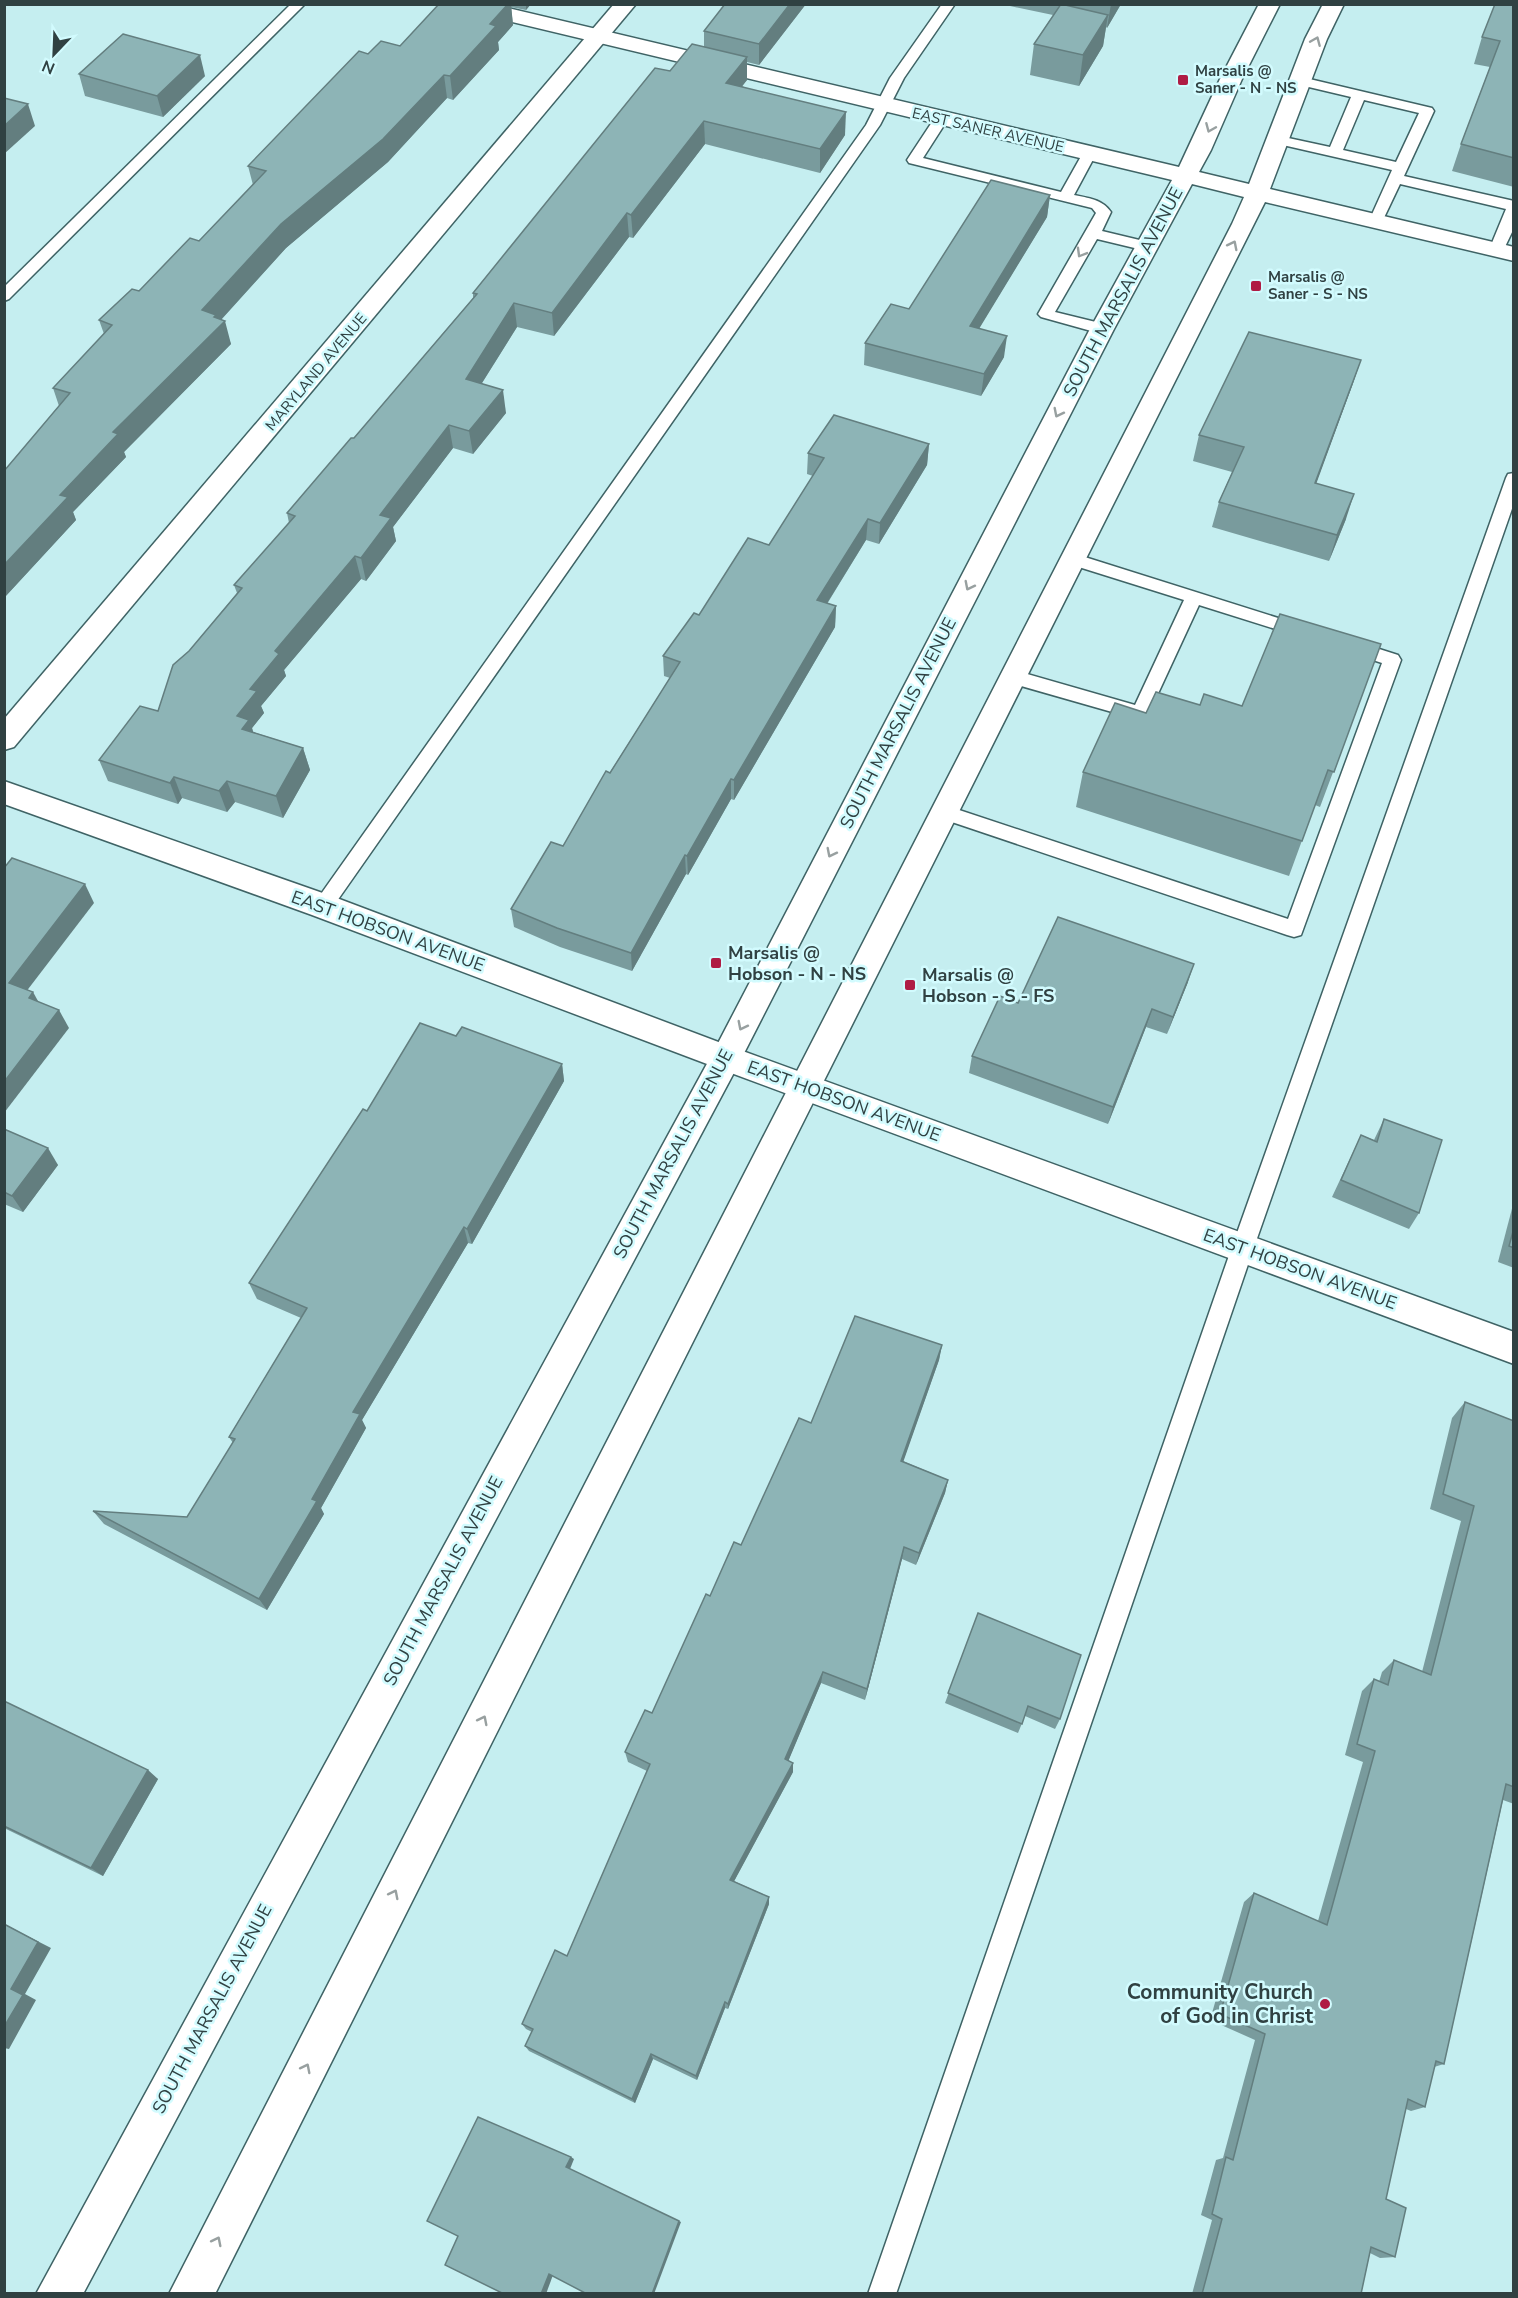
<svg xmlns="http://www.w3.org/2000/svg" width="1518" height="2298" viewBox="0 0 1518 2298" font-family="'Nunito Sans',sans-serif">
	<rect width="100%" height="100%" fill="#c5eef0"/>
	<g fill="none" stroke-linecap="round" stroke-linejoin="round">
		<defs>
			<g id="lane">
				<path d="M291,4H305L9,299L4,301V287Z"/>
				<path d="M942,4H955L904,78L880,125L330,911L323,914L316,911L313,906L316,901L866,125L890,78Z"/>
				<path d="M1301,77L1432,108L1434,111L1404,176L1514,201V228L1502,253H1492L1489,250L1506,209L1400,184L1381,224H1371L1369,221L1392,170L1274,143L1272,140L1279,136L1330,147L1351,97L1296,84L1294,81L1296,78ZM1364,100L1419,113L1396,162L1343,150Z"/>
				<path d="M941,115L948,119L923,158L1061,192L1084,151H1094L1096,154L1074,195C1088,198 1102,199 1111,212L1102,231L1152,243L1155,246L1147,251L1097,239L1055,312L1108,325L1110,329L1108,333L1102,334L1041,317L1038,314L1096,213L1092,208L909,163L907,160L936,116Z"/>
				<path d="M1514,473V503L1254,1247L896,2294H868L1232,1247L1506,478L1508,474Z"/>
				<path d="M1072,553L1310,628L1313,632L1310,636L1304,638L1199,605L1149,713L1146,718L1140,720L1007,682L1004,677L1007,672L1013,670L1135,705L1184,600L1066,563L1063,559L1066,555Z"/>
				<path d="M1351,640L1398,655L1401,660L1301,935L1294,937L1287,935L937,817L935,812L937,807L944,805L1288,919L1382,663L1345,651L1342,646L1345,641Z"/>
			</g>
			<g id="street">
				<path d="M614,4H636L14,747L4,750V719Z"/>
				<path d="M4,781L334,897L737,1049L1514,1332V1364L715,1067L312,915L4,804Z"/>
			</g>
			<path id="secondary" d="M452,4H491L1179,167L1220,79L1259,4H1280L1242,79L1211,150L1199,172L1249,184L1305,39L1323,4H1344L1327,39L1270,189L1514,247V261L1265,202L215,2294H169L1232,224L1244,197L1192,184L1114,329L737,1067L83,2294H36L715,1049L1090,329L1172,180L462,10L455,8Z"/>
		</defs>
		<use href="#lane" stroke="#3f6365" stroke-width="3"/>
		<use href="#street" stroke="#3f6365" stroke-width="3"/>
		<use href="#secondary" stroke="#3f6365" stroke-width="3"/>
		<use href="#lane" fill="#fff" fill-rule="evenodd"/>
		<use href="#street" fill="#fff" fill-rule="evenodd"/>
		<use href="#secondary" fill="#fff" fill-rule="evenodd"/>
	</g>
	<g fill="#799b9d">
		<path d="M439,4H531L526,10L511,7L513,25L498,42L499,50L453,100L447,98L388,162L286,248L221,320L231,344L124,452L126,457L73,512L76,520L4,598V471L59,406L53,388L104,334L99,320L139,291L199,241L253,185L248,166L368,54L400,46Z"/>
		<path d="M806,4L759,65L747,62V80L742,86L845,135L820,173L705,144L633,238L629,237L554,336L517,327L482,383L506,413L473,454L453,448L393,527L396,541L366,581L361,579L284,670L286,676L261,706L264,713L252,728L253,732L303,748L310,770L283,818L235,802L227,812L182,798L178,804L108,781L99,760L158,711L189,651L237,593L234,585L289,523L287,513L354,438L473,298V293L670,71L704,47V31Z"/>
		<path d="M1010,4H1121L1107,28L1106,27L1103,46L1079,86L1030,75L1034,44L1053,15L1010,6Z"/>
		<path d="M1514,4V187L1452,171L1461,144L1490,67L1474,64L1482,37Z"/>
		<path d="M79,74L205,76L163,117L85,96Z"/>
		<path d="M1050,195L1047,217L979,328L1004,357L981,396L864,365L865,343Z"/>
		<path d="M1361,360L1352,386L1316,483L1346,519L1329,561L1212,527L1219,502L1232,472L1193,461L1199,435Z"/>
		<path d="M929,444L927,465L879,544L866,540L827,604L836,606L835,627L734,800L731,799L688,875L686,874L632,971L560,947L514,927L511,909L563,846L670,678L664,676L663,656L699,615L769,545L813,476L807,474L808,453Z"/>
		<path d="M1381,644L1320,807L1315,805L1289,876L1076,807L1083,772L1146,713L1200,705L1242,706Z"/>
		<path d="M1188,982L1167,1034L1146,1027L1108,1124L969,1073L972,1056L1018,1003Z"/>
		<path d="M456,1036L562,1064L564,1081L472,1244L468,1243L362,1420L366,1428L321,1508L324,1514L267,1610L104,1524L93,1511L187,1517L233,1443L229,1437L301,1318L257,1299L249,1283Z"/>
		<path d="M1384,1119L1419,1213L1409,1229L1332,1197L1361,1135L1374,1140Z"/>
		<path d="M4,1129L58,1165L23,1212L4,1204Z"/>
		<path d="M1514,1201V1268L1498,1262Z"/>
		<path d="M942,1345L939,1360L903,1461L948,1480L945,1493L916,1565L902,1559L865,1700L821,1683L788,1761L793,1763V1772L734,1881L769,1897V1904L728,2009L725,2008L697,2080L653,2059L635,2103L529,2051L525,2046L532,2032L526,2029L522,2024L567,1956L647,1771L628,1762L625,1752L652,1713L710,1596L741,1545L811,1423Z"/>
		<path d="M1465,1402L1514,1735V1804L1503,1800L1444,2064L1434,2067L1425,2107L1411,2111L1406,2109L1386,2199L1395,2257L1380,2258L1370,2253L1361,2294H1192L1212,2220L1201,2215L1216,2160L1223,2158L1255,2040L1210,2020L1244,1902L1254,1893L1318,1921L1363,1762L1345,1755L1362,1691L1374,1679L1379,1682L1382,1672L1394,1660L1422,1672L1461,1521L1430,1509L1452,1418Z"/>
		<path d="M978,1613L1060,1719L1055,1729L1025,1716L1018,1733L945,1703Z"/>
		<path d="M4,1701L158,1779L103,1876L4,1828Z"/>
	</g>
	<g fill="#637e7f">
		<path d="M508,4H511L513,25L498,42L499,50L453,100L450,76L490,24Z"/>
		<path d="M526,4H531L526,10Z"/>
		<path d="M790,4H806L759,65V44Z"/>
		<path d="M1111,4H1121L1107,28Z"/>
		<path d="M1108,15L1103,46L1079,86L1083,55Z"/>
		<path d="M200,55L205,76L163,117L157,96Z"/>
		<path d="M747,57V80L727,106L726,83Z"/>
		<path d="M444,75L447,98L388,162L286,248L218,323L225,321L231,344L124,452L126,457L73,512L76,520L4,598V565L60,495L113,432L202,310L281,224Z"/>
		<path d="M28,104L35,126L4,154V126Z"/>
		<path d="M846,112L845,135L820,173V149Z"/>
		<path d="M704,121L705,144L633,238L631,215Z"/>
		<path d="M1050,195L1047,217L968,347L970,326Z"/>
		<path d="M627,213L629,237L554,336L552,313Z"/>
		<path d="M514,303L517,327L470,402L466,379Z"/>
		<path d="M1007,336L1004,357L981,396L984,374Z"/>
		<path d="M1361,360L1352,386L1307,509L1315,483Z"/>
		<path d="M503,390L506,413L473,454L469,431Z"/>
		<path d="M449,425L453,448L393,527L396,541L366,581L361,558L380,515Z"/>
		<path d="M929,444L927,465L879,544L880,523Z"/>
		<path d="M1354,494L1346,519L1329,561L1337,535Z"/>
		<path d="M868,519L866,540L816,621L817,600Z"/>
		<path d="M355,556L361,579L284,670L286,676L261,706L264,713L252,728L256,742L249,751L237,716L250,689L275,651Z"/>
		<path d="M836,606L835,627L734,800V780Z"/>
		<path d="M303,748L310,770L283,818L276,796Z"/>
		<path d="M174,777L182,798L178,804L170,783Z"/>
		<path d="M731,779V799L688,875L687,856Z"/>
		<path d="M227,781L235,802L227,812L219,791Z"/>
		<path d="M685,855L686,874L632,971L631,953Z"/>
		<path d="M85,884L94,903L19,1001L9,983Z"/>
		<path d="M1194,964L1188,982L1167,1034L1173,1017Z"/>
		<path d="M33,992L43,1010L29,998Z"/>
		<path d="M1152,1009L1146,1027L1108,1124L1113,1107Z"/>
		<path d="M59,1010L69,1028L4,1113V1082Z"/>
		<path d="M562,1064L564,1081L472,1244L467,1229Z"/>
		<path d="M48,1148L58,1165L23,1212L12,1196Z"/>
		<path d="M464,1227L468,1243L362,1420L366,1428L321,1508L324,1514L267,1610L259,1599L312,1499L353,1412Z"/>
		<path d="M942,1345L939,1360L899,1474L901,1461Z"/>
		<path d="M948,1480L945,1493L916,1565L919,1553Z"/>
		<path d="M904,1547L902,1559L865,1700L867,1689Z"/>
		<path d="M823,1672L821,1683L785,1769V1759Z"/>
		<path d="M793,1763V1772L731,1887L730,1880Z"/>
		<path d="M148,1770L158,1779L103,1876L91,1868Z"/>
		<path d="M769,1897V1904L728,2009V2004Z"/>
		<path d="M4,1924L51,1948L25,1994L36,2000L9,2049L4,2048V2027L11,1989Z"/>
		<path d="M725,2002V2008L697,2080L696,2076Z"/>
		<path d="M651,2054L653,2059L635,2103L632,2099Z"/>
		<path d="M571,2157L574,2159L570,2169L566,2167Z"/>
		<path d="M679,2221L681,2222L654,2294H652Z"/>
		<path d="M549,2274L553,2275L546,2294H541Z"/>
	</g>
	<g fill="#8db4b6" stroke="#637e7f" stroke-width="1.5">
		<path d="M439,4H508L490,24L496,26L450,76L444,75L383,139L281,224L202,310L216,315L214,317L225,321L113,432L118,434L60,495L68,497L4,565V471L70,393L53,388L112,325L99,320L132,289L139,291L190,238L199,241L266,171L248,166L359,51L368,54L381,41L400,46Z"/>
		<path d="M725,4H790L759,44L704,31Z"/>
		<path d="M1061,4L1108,15L1083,55L1034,44Z"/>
		<path d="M1495,4H1514V158L1461,144L1500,41L1482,37Z"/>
		<path d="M123,34L200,55L157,96L79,74Z"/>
		<path d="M692,44L747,57L726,83L846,112L820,149L704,121L631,215L627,213L552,313L514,303L466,379L503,390L469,431L449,425L380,515L391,518L361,558L355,556L275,651L279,654L250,689L257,691L237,716L249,720L242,729L303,748L276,796L227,781L219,791L174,777L170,783L99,760L140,706L158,711L173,665L189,651L242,588L234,585L295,516L287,513L351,438H354L477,294L473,293L655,68L670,71Z"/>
		<path d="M4,98L28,104L4,126Z"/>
		<path d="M991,180L1050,195L970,326L1007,336L984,374L865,343L891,304L909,309Z"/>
		<path d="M1249,332L1361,360L1315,483L1354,494L1337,535L1219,502L1244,447L1199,435Z"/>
		<path d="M834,415L929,444L880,523L868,519L817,600L836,606L734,780L731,779L687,856L685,855L631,953L557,928L511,909L551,842L563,846L606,771L610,773L680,662L663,656L694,613L699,615L748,538L769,545L824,458L808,453Z"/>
		<path d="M1280,614L1381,644L1334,772L1328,770L1302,841L1083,772L1115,703L1146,713L1156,692L1200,705L1204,694L1242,706Z"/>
		<path d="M12,858L85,884L9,983L33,992L29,998L59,1010L4,1082V868Z"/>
		<path d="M1058,917L1194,964L1173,1017L1152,1009L1113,1107L972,1056L1000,996L1018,1003Z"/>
		<path d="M420,1023L456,1036L462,1027L562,1064L467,1229L464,1227L353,1412L360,1414L312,1499L317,1501L259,1599L93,1511L187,1517L235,1439L229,1437L307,1308L249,1283L363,1109L367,1111Z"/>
		<path d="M1384,1119L1442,1140L1419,1213L1341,1180L1361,1135L1377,1142Z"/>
		<path d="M4,1129L48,1148L12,1196L4,1192Z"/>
		<path d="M1514,1228V1248L1509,1246Z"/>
		<path d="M855,1316L942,1345L901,1461L948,1480L919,1553L904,1547L867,1689L823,1672L785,1759L793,1763L730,1880L769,1897L728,2004L725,2002L696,2076L651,2054L632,2099L525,2046L533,2029L522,2024L555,1950L567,1956L650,1764L625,1752L645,1710L652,1713L706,1594L710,1596L734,1542L741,1545L799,1418L811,1423Z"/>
		<path d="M1465,1402L1514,1421V1787L1506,1784L1444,2064L1436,2061L1425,2107L1408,2099L1386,2199L1406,2208L1395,2257L1371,2247L1361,2294H1202L1222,2219L1212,2214L1226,2157L1233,2160L1265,2034L1220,2014L1254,1893L1327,1925L1375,1751L1357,1744L1374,1679L1388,1685L1394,1660L1431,1675L1474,1506L1443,1494Z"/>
		<path d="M978,1613L1081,1655L1060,1719L1028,1706L1022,1724L948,1693Z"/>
		<path d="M4,1701L148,1770L91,1868L4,1826Z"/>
		<path d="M4,1924L38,1942L11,1989L23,1995L4,2027Z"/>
		<path d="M478,2117L571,2157L566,2167L679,2221L652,2294H587L549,2274L541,2294H504L445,2265L458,2236L427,2221Z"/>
	</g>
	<defs><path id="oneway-chevron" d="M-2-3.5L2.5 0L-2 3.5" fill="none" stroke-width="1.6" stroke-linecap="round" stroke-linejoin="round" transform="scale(1.5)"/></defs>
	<g stroke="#98a0a0">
		<use href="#oneway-chevron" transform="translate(1316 41) rotate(-67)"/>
		<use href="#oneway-chevron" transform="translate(1210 128) rotate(113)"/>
		<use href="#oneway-chevron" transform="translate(1233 245) rotate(-63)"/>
		<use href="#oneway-chevron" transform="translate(1081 253) rotate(120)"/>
		<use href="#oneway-chevron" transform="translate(1058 413) rotate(117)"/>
		<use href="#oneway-chevron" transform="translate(969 586) rotate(117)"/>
		<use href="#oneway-chevron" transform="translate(831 853) rotate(117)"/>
		<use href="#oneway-chevron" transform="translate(742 1026) rotate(117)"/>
		<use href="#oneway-chevron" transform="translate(483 1720) rotate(-63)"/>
		<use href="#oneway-chevron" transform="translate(394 1894) rotate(-63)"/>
		<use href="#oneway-chevron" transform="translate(306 2068) rotate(-63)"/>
		<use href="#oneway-chevron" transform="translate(217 2241) rotate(-63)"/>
	</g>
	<g fill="#af1c44" stroke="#d2fbfe" stroke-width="2">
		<rect x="1177" y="74" width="12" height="12" rx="3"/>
		<rect x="1250" y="280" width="12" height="12" rx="3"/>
		<rect x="710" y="957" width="12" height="12" rx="3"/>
		<rect x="904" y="979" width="12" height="12" rx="3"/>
		<circle cx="1325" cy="2004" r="6"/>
	</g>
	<g text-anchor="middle" stroke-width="5" stroke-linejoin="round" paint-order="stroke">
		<g font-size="15" font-weight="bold" fill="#304142" stroke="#d2fbfe" text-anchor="start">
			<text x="1195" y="76">Marsalis @<tspan x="1195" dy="17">Saner - N - NS</tspan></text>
			<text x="1268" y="282">Marsalis @<tspan x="1268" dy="17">Saner - S - NS</tspan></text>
		</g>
		<g font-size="15" fill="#304142" stroke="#d2fbfe">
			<text transform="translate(988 130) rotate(13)" y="5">EAST SANER AVENUE</text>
			<text transform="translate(316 372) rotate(-50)" y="5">MARYLAND AVENUE</text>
		</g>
		<g font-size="18" fill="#304142" stroke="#d2fbfe">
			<text transform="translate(1123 292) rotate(-62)" y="6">SOUTH MARSALIS AVENUE</text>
			<text transform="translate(898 723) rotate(-63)" y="6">SOUTH MARSALIS AVENUE</text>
			<text transform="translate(388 931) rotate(20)" y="6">EAST HOBSON AVENUE</text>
			<text transform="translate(844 1101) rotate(20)" y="6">EAST HOBSON AVENUE</text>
			<text transform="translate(673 1154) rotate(-62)" y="6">SOUTH MARSALIS AVENUE</text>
			<text transform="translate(1300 1269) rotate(20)" y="6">EAST HOBSON AVENUE</text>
			<text transform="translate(443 1581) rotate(-62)" y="6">SOUTH MARSALIS AVENUE</text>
			<text transform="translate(212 2009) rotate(-62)" y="6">SOUTH MARSALIS AVENUE</text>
		</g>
		<g font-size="18" font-weight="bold" fill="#304142" stroke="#d2fbfe" text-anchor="start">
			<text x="728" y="959">Marsalis @<tspan x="728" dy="21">Hobson - N - NS</tspan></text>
			<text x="922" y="981">Marsalis @<tspan x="922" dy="21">Hobson - S - FS</tspan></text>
		</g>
		<g font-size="21" font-weight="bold" fill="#304142" stroke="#d2fbfe" text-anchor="end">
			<text x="1313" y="1999">Community Church<tspan x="1313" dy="24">of God in Christ</tspan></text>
		</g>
	</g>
	<rect width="1518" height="2298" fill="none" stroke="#304142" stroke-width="12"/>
	<g transform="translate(54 54) rotate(203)" stroke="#d2fbfe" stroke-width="4.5" paint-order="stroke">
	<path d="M0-4.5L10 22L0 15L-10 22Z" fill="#304142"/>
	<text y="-9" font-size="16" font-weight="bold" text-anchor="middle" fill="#304142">N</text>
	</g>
</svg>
